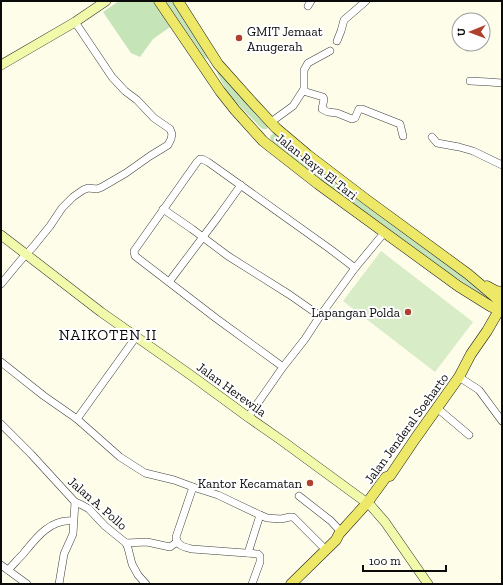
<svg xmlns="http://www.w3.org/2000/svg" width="503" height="585" viewBox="0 0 503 585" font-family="'Zilla Slab',serif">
	<rect width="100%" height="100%" fill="#fdfdea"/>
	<g fill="#c5e4b7">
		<path d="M119,1H153L170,27L153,39L140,57L131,53L103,12Z"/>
		<path d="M166,1H176L208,58L207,59L204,57Z"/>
		<path d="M222,69L268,127L267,129H263L260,127L229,95L217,73Z"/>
		<path d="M275,133L430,249L492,301L451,274L379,222L321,181L272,142L270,138L271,135Z"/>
	</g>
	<path fill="#d8ecc8" d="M381,251L473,322L435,372L343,301Z"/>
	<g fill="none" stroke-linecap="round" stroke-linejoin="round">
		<defs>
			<g id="street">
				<path d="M308,6L311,1"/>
				<path d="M337,41L341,31L344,20L366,1"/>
				<path d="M470,81L489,82L502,83"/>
				<path d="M303,91L323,97L324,99L322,109L328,112L337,113L352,119L355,118L359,109H362L400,124L403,136"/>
				<path d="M271,122L293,106L304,89V70L308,63L330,51"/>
				<path d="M432,137L437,143L459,147L473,151L502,165"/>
				<path d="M163,209L192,229L228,256L290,295L320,316"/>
				<path d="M355,268L384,233"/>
				<path d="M169,282L218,217L241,185"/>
				<path d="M1,284L20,261L33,247L50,226L62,208L73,197L83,190L88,188L97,189L102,187L126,173L150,156L168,145L171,139L172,134L170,129L154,118L137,100L125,91L112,77L75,22"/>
				<path d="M136,337L77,419L120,457L145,473L174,480L193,487L176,537C177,546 184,547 192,549L258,554L260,556V562L252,584"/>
				<path d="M1,362L44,396L77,419"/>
				<path d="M459,377L479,390L502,421"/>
				<path d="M437,408L469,435"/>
				<path d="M248,417L283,367L305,339L320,316L355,268L330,249L208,162L202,159H200L197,162L134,251V252L135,256L217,319L283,367"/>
				<path d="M1,424L31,454L75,502L82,505L89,509L105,526L126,543L128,548L132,564L138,575L146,584"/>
				<path d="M193,487L218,495L260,515L267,518L281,519L290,517H293L326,550"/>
				<path d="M299,496L331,521L341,532"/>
				<path d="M126,543L147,542L170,547L177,542"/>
				<path d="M248,553L260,515"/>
				<path d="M1,565L27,584"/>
				<path d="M8,570C13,565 18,559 23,554C36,538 50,519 73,521"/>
				<path d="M59,584L64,554L73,534L75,502"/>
			</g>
			<g id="secondary">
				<path d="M1,65L75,22L106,1"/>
				<path d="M1,235L101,312L192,376L248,417L281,440L367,503L371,506L385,522L428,584"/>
			</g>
			<g id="primary">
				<path d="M159,1L220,91L235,110L263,141L318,184L458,286L490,306L498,310H502"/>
				<path d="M178,1L218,64L252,102L276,128L308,155L367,200L468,274L494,296L502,304"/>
				<path d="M487,286L496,291L502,292"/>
				<path d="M291,584L336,540L339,534L367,503L386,477L390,476L415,439L459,377L471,354L487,331L502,305"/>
			</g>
		</defs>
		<use href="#street" stroke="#3e3e3e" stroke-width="8"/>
		<use href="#secondary" stroke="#2d2d2d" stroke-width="10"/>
		<use href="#primary" stroke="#1c1c1c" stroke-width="11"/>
		<use href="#street" stroke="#fff" stroke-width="7"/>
		<use href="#secondary" stroke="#f1f9aa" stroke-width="9"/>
		<use href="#primary" stroke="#eee869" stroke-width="10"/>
	</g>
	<g fill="#af422e" stroke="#fff" stroke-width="1.5">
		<circle cx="239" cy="38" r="4"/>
		<circle cx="408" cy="312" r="4"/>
		<circle cx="310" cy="483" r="4"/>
	</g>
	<g text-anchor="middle" stroke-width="4" stroke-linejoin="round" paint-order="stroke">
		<g font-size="13" fill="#0b0b0b" stroke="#fff" text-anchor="end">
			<text x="247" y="36" text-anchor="start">GMIT Jemaat<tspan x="247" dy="15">Anugerah</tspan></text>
			<text x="400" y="317">Lapangan Polda</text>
			<text x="302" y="488">Kantor Kecamatan</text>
		</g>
		<g font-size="13" fill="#0b0b0b" stroke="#fff">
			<text transform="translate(317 166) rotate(38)" y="5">Jalan Raya El Tari</text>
			<text transform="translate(232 389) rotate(36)" y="5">Jalan Herewila</text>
			<text transform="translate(406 428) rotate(-54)" y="5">Jalan Jenderal Soeharto</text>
			<text transform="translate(98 503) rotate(41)" y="5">Jalan A. Pollo</text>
		</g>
		<g font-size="15" letter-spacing="1" fill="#0b0b0b" stroke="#fff">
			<text x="108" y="340">NAIKOTEN II</text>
		</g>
	</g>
	<rect width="503" height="585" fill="none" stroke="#0b0b0b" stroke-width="4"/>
	<g transform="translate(471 32) rotate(269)"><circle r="19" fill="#ffffff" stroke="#9d9d9d"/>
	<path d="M0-3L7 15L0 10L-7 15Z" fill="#af422e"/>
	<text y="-6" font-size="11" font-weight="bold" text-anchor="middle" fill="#0b0b0b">U</text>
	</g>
	<path d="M363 565v6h83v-6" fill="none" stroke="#0b0b0b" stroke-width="2"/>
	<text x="369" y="565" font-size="12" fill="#0b0b0b" stroke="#ffffff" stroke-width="3" paint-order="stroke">100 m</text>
</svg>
